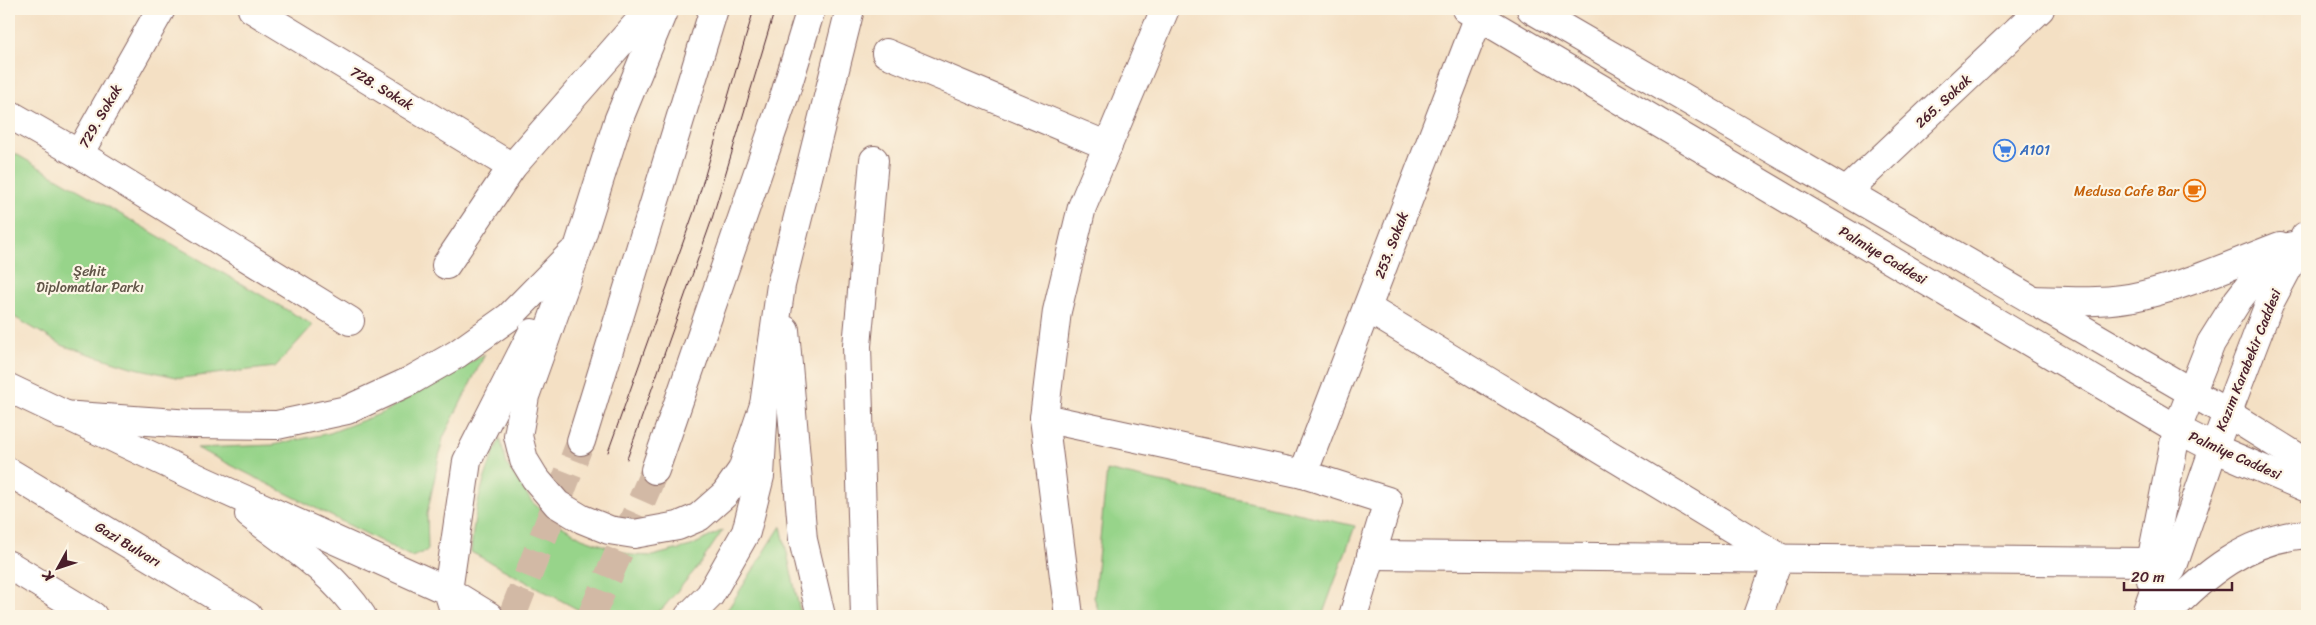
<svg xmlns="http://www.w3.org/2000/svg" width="2316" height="625" viewBox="0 0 2316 625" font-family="Sriracha,sans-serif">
	<rect width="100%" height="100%" fill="#fcf5e5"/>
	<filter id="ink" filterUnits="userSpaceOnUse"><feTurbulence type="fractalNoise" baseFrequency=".02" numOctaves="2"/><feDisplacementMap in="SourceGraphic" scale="10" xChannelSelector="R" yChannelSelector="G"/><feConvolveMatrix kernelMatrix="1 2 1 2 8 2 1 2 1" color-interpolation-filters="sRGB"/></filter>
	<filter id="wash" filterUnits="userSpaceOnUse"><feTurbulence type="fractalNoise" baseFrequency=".0096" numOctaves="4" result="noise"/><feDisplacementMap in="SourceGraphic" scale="20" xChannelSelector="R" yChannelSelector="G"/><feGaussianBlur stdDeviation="1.12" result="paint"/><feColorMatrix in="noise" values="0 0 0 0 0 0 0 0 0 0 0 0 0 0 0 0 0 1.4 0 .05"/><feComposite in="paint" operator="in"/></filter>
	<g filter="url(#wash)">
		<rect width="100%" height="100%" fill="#f4e0c4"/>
		<g fill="#97d48a" stroke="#707a5a">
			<path d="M9,150L313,325L275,367L181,378L131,367L64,346L9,314Z"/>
			<path d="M485,354L443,438L427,514L428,550L412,557L197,448L273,445L330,433L382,413Z"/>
			<path d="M500,438L507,465L532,502L558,524L582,538L631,555L652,556L691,546L723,530L700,564L663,608L652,616H590L471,552C474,508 483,478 500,438Z"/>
			<path d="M1107,470L1355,526L1322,616H1100L1094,597Z"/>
			<path d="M781,526L801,616H721L730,606Z"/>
		</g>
	</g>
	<g filter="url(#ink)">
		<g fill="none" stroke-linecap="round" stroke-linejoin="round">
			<g stroke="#d2b9a5" stroke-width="28" stroke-dasharray="28 14" stroke-linecap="butt">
				<path d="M512,616L581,441"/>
				<path d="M591,616L655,470"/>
			</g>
			<defs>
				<g id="minor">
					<path d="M252,9L512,167"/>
					<path d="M1466,9L2177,429L2214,448L2307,488"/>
					<path d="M1531,9L2227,413L2307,463"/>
					<path d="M886,53L1108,146"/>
					<path d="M9,114L79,154L161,9"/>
					<path d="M79,154L350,321"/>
					<path d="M1846,192L2040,9"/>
					<path d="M446,265L512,167L650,9"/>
					<path d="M2032,300C2069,301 2107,304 2143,295C2190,284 2235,263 2280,246"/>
					<path d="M1367,308L1779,557L1758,616"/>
					<path d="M1044,418L1303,474L1388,501L1353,616"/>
					<path d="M1303,474L1479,16"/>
					<path d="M1371,555L2151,562"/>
					<path d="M2151,580V562L2177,429L2211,343L2238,300L2259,273L2292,246"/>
					<path d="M865,616L857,346L874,160"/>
					<path d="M1069,616L1044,418L1057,311L1082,207L1165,9"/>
					<path d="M2145,616L2152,596L2172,569L2214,448L2269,304L2305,236"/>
					<path d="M2165,616C2204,574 2248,538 2307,534"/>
				</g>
				<g id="highway">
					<path d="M664,9L618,121L578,248L525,396L518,436L524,460L535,478L557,504L582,519L609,530L634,534L678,526L699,517L725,494L742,470L764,405"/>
					<path d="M785,330L803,540L821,616"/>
					<path d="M9,388L204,481L448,591L489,616"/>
					<path d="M62,415L191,424L277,425L347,410L410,381L457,354L509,317L571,254"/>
					<path d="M581,441L714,9"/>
					<path d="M655,470L785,94L811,9"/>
					<path d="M9,472L248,616"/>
					<path d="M249,514C289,544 335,574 362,616"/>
					<path d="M9,565L93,616"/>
					<path d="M453,607L448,591L467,461L532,333"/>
					<path d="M689,616L710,595L746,532L760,476L764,405L781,285L850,9"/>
				</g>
			</defs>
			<use href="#minor" stroke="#866361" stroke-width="30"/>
			<use href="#highway" stroke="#866361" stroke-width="30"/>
			<use href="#minor" stroke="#fff" stroke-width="28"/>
			<use href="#highway" stroke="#fff" stroke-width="28"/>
			<g stroke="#4a1f2b" stroke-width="1">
				<path d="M608,452L695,209L754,9"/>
				<path d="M627,459L711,222L775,9"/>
			</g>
		</g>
	</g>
	<defs>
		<symbol id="supermarket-ring" viewBox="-11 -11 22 22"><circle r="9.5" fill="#fcf5e5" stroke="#3f7fe0" stroke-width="1.5"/><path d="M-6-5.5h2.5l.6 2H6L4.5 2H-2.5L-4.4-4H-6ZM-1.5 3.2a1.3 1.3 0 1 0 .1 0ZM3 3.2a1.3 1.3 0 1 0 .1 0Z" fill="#3f7fe0"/></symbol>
		<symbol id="cafe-ring" viewBox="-11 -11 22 22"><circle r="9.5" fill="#fcf5e5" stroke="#e8710a" stroke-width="1.5"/><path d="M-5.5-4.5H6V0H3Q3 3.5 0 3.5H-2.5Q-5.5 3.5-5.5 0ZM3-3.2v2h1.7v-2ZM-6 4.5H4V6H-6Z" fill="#e8710a"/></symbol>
	</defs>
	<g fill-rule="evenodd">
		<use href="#supermarket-ring" x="1992" y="138" width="25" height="25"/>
		<use href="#cafe-ring" x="2182" y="178" width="25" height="25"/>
	</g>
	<g text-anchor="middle" stroke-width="4.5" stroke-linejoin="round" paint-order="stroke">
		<g font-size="14" fill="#4a1f2b" stroke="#fcf5e5">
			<text transform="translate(382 88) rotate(31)" y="5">728. Sokak</text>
			<text transform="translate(1943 101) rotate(-43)" y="5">265. Sokak</text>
			<text transform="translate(100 116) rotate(-60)" y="5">729. Sokak</text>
			<text transform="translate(1391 245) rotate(-69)" y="5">253. Sokak</text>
			<text transform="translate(1883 255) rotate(31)" y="5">Palmiye Caddesi</text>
			<text transform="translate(2248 360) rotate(-68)" y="5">Kazım Karabekir Caddesi</text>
			<text transform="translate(2235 455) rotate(24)" y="5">Palmiye Caddesi</text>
			<text transform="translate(128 544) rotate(31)" y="5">Gazi Bulvarı</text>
		</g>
		<g font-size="14" fill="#366cbe" stroke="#fcf5e5" text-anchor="start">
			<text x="2020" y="155">A101</text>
		</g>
		<g font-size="14" fill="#c56008" stroke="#fcf5e5" text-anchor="end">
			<text x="2179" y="196">Medusa Cafe Bar</text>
		</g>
		<g font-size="14" fill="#615548" stroke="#fcf5e5">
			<text x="90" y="276">Şehit<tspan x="90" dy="16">Diplomatlar Parkı</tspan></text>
		</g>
	</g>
	<rect width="2316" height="625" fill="none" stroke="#fcf5e5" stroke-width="30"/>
	<g transform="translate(58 568) rotate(230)" stroke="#fcf5e5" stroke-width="4" paint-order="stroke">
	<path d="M0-4L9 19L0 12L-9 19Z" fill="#4a1f2b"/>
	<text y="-8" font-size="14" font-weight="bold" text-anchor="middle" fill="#4a1f2b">K</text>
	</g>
	<path d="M2124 582v8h108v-8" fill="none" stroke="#4a1f2b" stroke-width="2.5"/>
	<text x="2131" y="582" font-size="15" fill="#4a1f2b" stroke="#fcf5e5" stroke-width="4" paint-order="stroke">20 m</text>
</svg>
